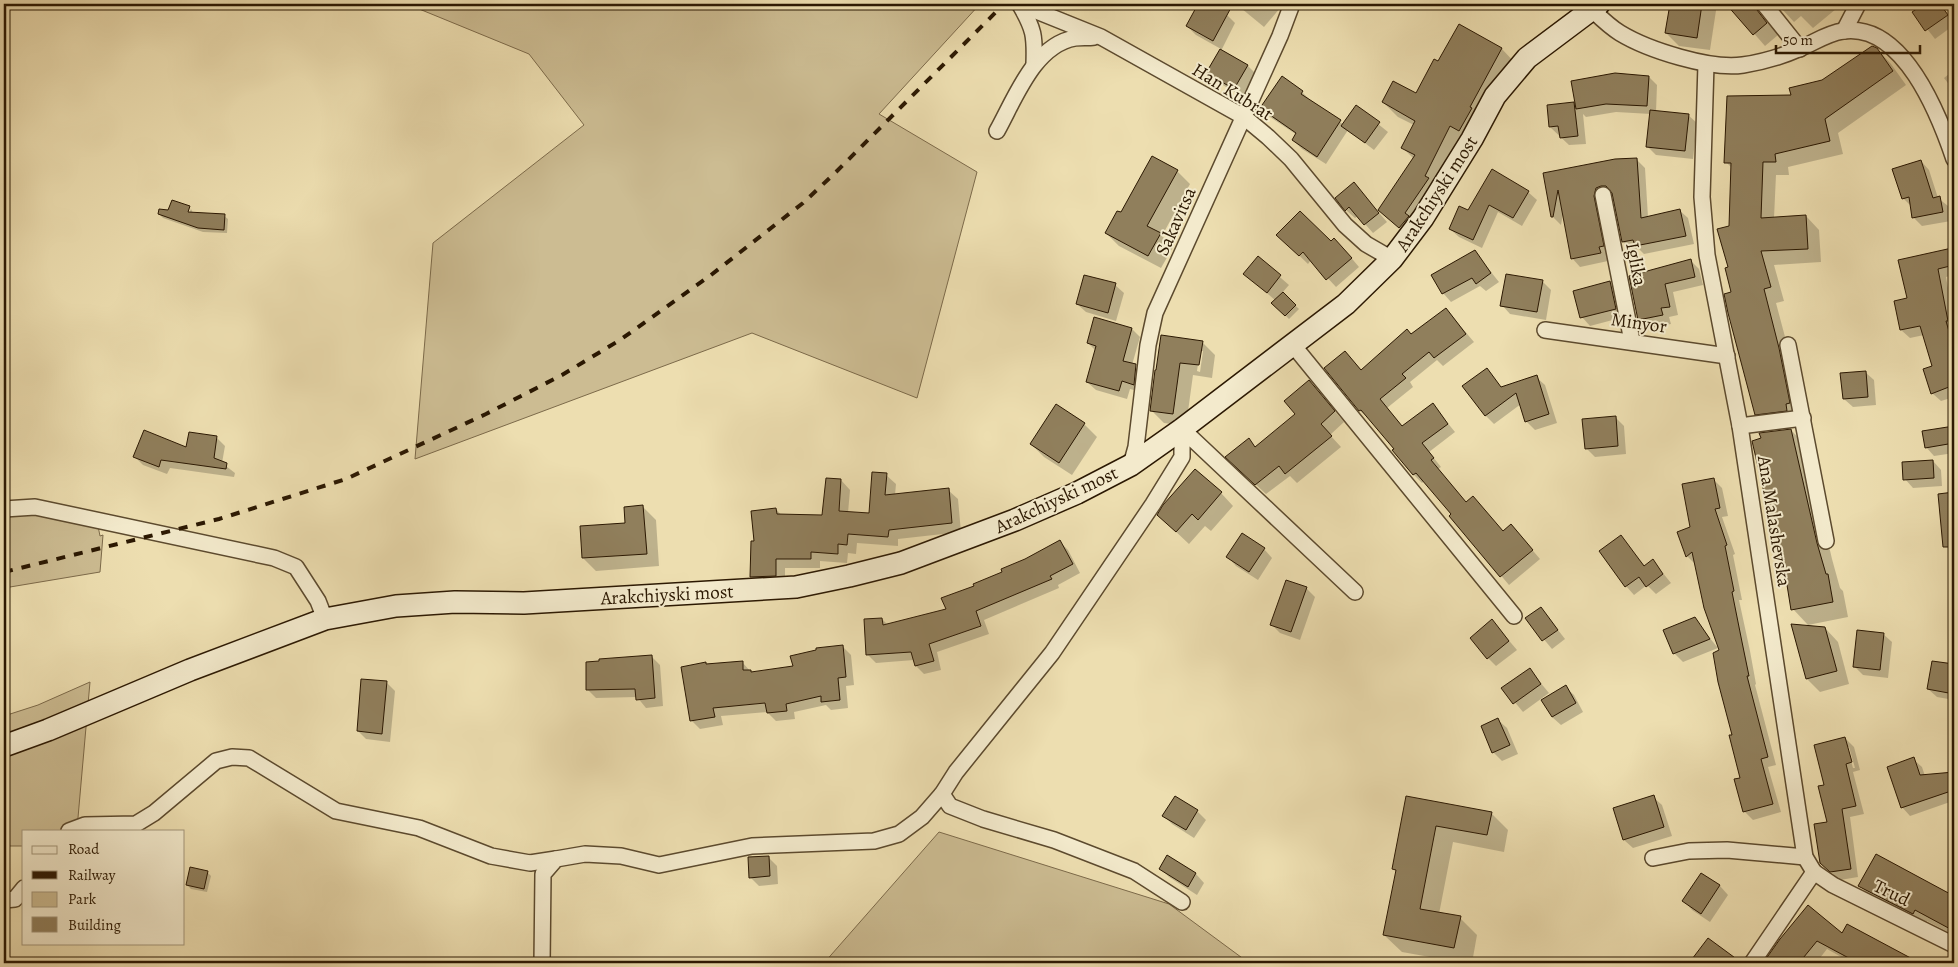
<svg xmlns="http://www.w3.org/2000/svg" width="1958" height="967" viewBox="0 0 1958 967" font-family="Alegreya,serif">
	<rect width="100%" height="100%" fill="#eddeb0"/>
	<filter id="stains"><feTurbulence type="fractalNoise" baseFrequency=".004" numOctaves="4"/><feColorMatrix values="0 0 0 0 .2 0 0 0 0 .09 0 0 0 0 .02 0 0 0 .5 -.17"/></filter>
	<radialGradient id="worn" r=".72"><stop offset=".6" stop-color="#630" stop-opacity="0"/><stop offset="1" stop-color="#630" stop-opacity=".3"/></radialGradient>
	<g fill="#ccbc92" stroke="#7c6a4a">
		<path d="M407,4H980L879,114L977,172L917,398L752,333L415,459L433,243L584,125L529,54Z"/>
		<path d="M4,508L97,521L100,536L103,535L100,572L4,588Z"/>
		<path d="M90,682L77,829L72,831H24V846H4V716L38,705Z"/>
		<path d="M939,832L1169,904L1249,963H824Z"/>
	</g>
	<g fill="#0003" fill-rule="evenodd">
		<path d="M1200,4H1206L1227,15L1235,23L1221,51L1248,66L1256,74L1243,97L1216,81L1207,73L1221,49L1196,35L1187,26Z"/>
		<path d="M1236,4H1278L1281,7L1264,27Z"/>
		<path d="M1520,4H1541L1527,10Z"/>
		<path d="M1671,4H1717L1710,50L1679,46L1666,33Z"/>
		<path d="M1733,4H1842L1813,28L1801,16L1794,22L1780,7L1771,8L1767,12L1766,19L1778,35L1765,46L1730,6Z"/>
		<path d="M1926,4H1940L1954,22V25L1935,39L1914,12Z"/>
		<path d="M1459,26L1502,49L1516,64L1415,242L1379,210L1414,159L1402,147L1414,125L1398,117L1383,102L1416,95L1439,62Z"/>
		<path d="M1877,49L1891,64L1906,85L1838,133L1843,154L1788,167L1789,175H1776L1774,218L1806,216L1819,230L1821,262L1774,265L1784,301L1776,303L1792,363L1802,416L1769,428L1756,414L1732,293L1730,268L1732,168L1726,162L1793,97L1823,82Z"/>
		<path d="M1954,70V91L1944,78Z"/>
		<path d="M1649,77L1657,85L1656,112L1688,115L1697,123L1693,159L1656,155L1647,146L1651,114L1616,112L1586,117L1583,114L1586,144L1569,145L1550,127L1574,103L1577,107Z"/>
		<path d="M1302,92L1311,101L1344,125L1357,107L1388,132L1374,150L1348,130L1326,164L1302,149L1293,140L1297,135L1270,117L1261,108Z"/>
		<path d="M1636,159L1645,168L1648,217L1679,210L1688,218L1694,244L1644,254L1639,249L1632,250L1623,242L1614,194H1610L1611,254L1607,255L1608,261L1580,267L1572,258L1563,214L1561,225L1552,216L1545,174Z"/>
		<path d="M1921,161L1929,170L1938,198L1948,206L1951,221L1922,226L1913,217L1912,207L1903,198Z"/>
		<path d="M1177,171L1190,184L1162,236L1173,247L1161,268L1119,246L1106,233L1121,214Z"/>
		<path d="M1354,184L1387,222L1373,233L1358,216L1355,218L1346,210Z"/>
		<path d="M1528,192L1537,200L1522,226L1498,212L1482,248L1459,237L1450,229L1469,212Z"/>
		<path d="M173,201L190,208H188L187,218L191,209L193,213L224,216L228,219L227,233L203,232L163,218L159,214L169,211Z"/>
		<path d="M1278,235L1331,243L1343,248L1359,267L1336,287L1311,260L1308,264Z"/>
		<path d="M1951,249L1954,252V275L1946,277L1954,322V397L1941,401L1932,393L1933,367L1924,335L1910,338L1901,330L1908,299Z"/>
		<path d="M1475,252L1499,282L1486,291L1480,286L1451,302L1443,293Z"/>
		<path d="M1258,258L1289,285L1282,293L1299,309L1289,319L1273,303L1276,301L1254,282Z"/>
		<path d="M1691,261L1699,269L1703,285L1673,292L1678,315L1669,317L1671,324L1648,328L1640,320L1630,277Z"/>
		<path d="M1542,281L1551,290L1546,320L1510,314L1502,305Z"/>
		<path d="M1610,282L1619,291L1624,317L1590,326L1582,317Z"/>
		<path d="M1115,285L1124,293L1116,321L1086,312L1077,304Z"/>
		<path d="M1446,309L1474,342L1443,366L1437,360L1410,382L1413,387L1387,408L1403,427L1433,405L1455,432L1429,452L1441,467L1438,469L1467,503L1503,532L1511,525L1540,559L1509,585L1451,516L1453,514L1424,481L1422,483L1414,475L1393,450L1395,449L1369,418L1360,411L1326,369L1345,352L1362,371Z"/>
		<path d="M1132,329L1140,337L1132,365L1144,374L1142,392L1130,389L1127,399L1096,390L1087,382L1096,351L1088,343Z"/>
		<path d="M1202,342L1215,355L1212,378L1193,375L1186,426L1164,423L1151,410L1156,371ZM1200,351H1203L1200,372L1197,371Z"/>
		<path d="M1487,370L1502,388L1536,377L1545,385L1557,423L1535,430L1527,422L1521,404L1494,424L1486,416L1464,386Z"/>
		<path d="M1865,372L1874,380L1876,405L1853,407L1844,399Z"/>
		<path d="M1309,381L1344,422L1330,435L1341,447L1297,483L1290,476L1266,494L1237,467L1249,440L1256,448L1297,414Z"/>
		<path d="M1615,417L1624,426L1626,454L1595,457L1586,448Z"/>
		<path d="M1084,424L1097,437L1072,475L1044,457L1031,444Z"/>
		<path d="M1954,428V453L1934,456L1926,447L1924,433Z"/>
		<path d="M1791,430L1806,446L1832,559L1840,588L1843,591L1848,617L1808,625L1793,609L1784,563L1782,560Z"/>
		<path d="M216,437L225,446L222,463L235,473L234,477L170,468L167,474L143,465L135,457L187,449Z"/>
		<path d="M1933,461L1941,470L1942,486L1913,488L1905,479Z"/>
		<path d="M886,475L896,484L895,495L948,490L958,499L961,532L898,539V546L857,543L856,554L848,553L847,563L820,561V568H785V585L761,586L751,576L756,542L776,509L782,516H824L841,480L850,490L848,513L870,514Z"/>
		<path d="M1713,479L1722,488L1728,516L1722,517L1735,554L1733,555L1742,600H1739L1750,651L1756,684L1755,685L1776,765L1768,767L1781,812L1753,820L1744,811L1741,779L1720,651L1695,564L1687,556L1692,528Z"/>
		<path d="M1221,493L1233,506L1211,531L1205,526L1189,544L1158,515Z"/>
		<path d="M643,507L656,520L659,566L596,571L583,558L627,525Z"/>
		<path d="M1621,537L1645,566L1653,561L1671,583L1656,594L1647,585L1634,595L1626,586Z"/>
		<path d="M1060,542L1068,550L1080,573L1058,585L1059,588L984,620L989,634L937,652L941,670L924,674L916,666L914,660L876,663L868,655L865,620L882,619L888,625L947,610L975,587Z"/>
		<path d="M1264,549L1272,558L1258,580L1236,566L1228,557Z"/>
		<path d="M1306,588L1315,597L1300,640L1280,633L1271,624Z"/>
		<path d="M1541,608L1565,639L1552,649L1527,619Z"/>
		<path d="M1694,619L1718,648L1683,662L1674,653Z"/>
		<path d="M1825,628L1838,642L1849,684L1820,692L1807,679Z"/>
		<path d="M1500,630L1517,650L1496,666L1488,658Z"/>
		<path d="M1952,631H1954V664Z"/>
		<path d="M1883,634L1892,642L1888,678L1863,675L1855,667Z"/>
		<path d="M843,647L851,655L854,685L846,686L848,708L831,710L826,705L794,712L795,719L776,721L767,712L721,716L723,725L700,729L691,720L707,665L742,662L752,673L794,667Z"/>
		<path d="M651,656L660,665L663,706L646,708L637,697L596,698L588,690Z"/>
		<path d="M1933,662L1954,666V700L1937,697L1928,689Z"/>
		<path d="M1529,669L1549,693L1523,712L1503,688Z"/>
		<path d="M386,682L395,691L390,742L366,739L358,731Z"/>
		<path d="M1565,687L1574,695L1583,712L1561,725L1552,717Z"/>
		<path d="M1498,720L1507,728L1518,754L1502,761L1493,752Z"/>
		<path d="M1845,738L1854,747L1860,770L1853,772L1864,814L1850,817L1858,877L1840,880L1830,871L1829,823L1826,785ZM1847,747H1849L1855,768H1853Z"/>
		<path d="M1913,759L1922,767L1925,776L1954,773V807L1950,802L1910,816L1902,807Z"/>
		<path d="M1407,797L1491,813L1508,830L1504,852L1453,842L1439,914L1460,918L1477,935L1472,963H1463L1402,952L1384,935L1397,872L1393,868Z"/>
		<path d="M1653,797L1662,805L1672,836L1633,848L1624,840Z"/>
		<path d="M1197,811L1206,820L1194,838L1172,824L1164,816Z"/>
		<path d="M1876,855L1954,897V935L1927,921L1925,925L1872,898L1860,886Z"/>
		<path d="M768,857L777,866L778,884L759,886L750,877Z"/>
		<path d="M1168,857L1196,874L1204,883L1197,895L1169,877L1160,868Z"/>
		<path d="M207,872L211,876L207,892L191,889L187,885Z"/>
		<path d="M1702,874L1720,886L1728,895L1710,922L1692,910L1684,901Z"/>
		<path d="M1808,907L1843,935L1848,926L1917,963H1852L1827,949L1816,963H1764Z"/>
	</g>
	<g fill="#907f5c" stroke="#2b1802">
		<path d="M1198,4H1233L1213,41L1186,26Z"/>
		<path d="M1670,4H1702L1697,38L1665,33Z"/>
		<path d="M1726,4H1755L1757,10L1767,23L1753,35Z"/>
		<path d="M1924,4H1940L1948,15L1925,31L1912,12Z"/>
		<path d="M1459,24L1502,48L1470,107L1472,108L1459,131L1450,126L1425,176L1429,178L1405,213L1409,216L1399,228L1378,210L1415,155L1401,148L1415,121L1382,102L1393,81L1416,93L1434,59L1438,61Z"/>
		<path d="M1872,46L1877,48L1893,71L1825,119L1830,141L1775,154L1776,162H1763L1761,218L1806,215L1808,249L1761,251L1771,287L1764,289L1779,348L1790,403L1786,404L1787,411L1755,415L1728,313L1724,294L1731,292L1725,268L1728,267L1717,229L1729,226L1731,163H1724L1727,96L1791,95L1789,88L1822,80Z"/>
		<path d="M1220,49L1248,65L1234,89L1206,73Z"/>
		<path d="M1615,73L1649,76L1647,106L1606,104L1576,109L1571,81Z"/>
		<path d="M1282,76L1303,91L1301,94L1341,120L1317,157L1292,140L1296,133L1260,108Z"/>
		<path d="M1574,102L1578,136L1560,138L1558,126L1549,127L1547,105Z"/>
		<path d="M1356,105L1380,122L1365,143L1341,126Z"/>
		<path d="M1650,110L1689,114L1685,151L1646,147Z"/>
		<path d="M1152,156L1178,170L1147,226L1161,233L1148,256L1105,233L1117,211L1121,212Z"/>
		<path d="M1637,158L1641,218L1680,209L1686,236L1635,246L1633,240L1622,242L1612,193L1606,186H1601L1596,188L1594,196L1604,246L1599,247L1601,253L1571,259L1558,190L1553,217H1551L1543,173L1615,159Z"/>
		<path d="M1921,160L1933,198L1940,196L1943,212L1912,218L1909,197L1902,199L1892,169Z"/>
		<path d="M1492,169L1529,191L1513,218L1489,205L1473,240L1449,229L1459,206L1468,210Z"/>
		<path d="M1354,182L1379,213L1364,225L1349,207L1345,211L1335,198Z"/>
		<path d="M172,200L190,206L188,212L225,214L224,230L198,228L158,214L159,209L168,210Z"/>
		<path d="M1300,211L1331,241L1334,238L1352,258L1326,280L1303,252L1299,256L1276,235Z"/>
		<path d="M1952,248L1954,265L1938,269L1948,321H1946L1954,349V385L1931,394L1923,369L1932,366L1920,326L1900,330L1894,301L1907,298L1898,260Z"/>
		<path d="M1475,250L1491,273L1476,284L1472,278L1442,294L1431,275Z"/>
		<path d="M1258,256L1281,275L1267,293L1243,274Z"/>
		<path d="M1691,259L1695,277L1665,284L1670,307L1661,308L1663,315L1638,320L1629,276Z"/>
		<path d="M1506,274L1543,280L1537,312L1500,306Z"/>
		<path d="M1084,275L1116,283L1108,313L1076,304Z"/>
		<path d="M1610,281L1616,309L1580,318L1573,291Z"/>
		<path d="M1283,292L1296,305L1285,316L1271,303Z"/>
		<path d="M1446,308L1466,334L1434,358L1429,352L1402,374L1406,378L1380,399L1402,426L1433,403L1448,424L1422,443L1434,458L1431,460L1466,502L1473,496L1503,531L1511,524L1533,550L1500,577L1449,516L1451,514L1416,473L1413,475L1392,450L1394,449L1361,410L1359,411L1324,368L1345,351L1361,370L1407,329L1411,334Z"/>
		<path d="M1094,317L1132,328L1123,361L1136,364L1134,385L1122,381L1119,391L1086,382L1096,346L1087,343Z"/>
		<path d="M1161,335L1203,341L1199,365L1180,363L1173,414L1150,411L1155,370H1156Z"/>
		<path d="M1487,368L1501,387L1537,375L1549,414L1525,422L1516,393L1485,416L1462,386Z"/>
		<path d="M1866,371L1868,397L1843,399L1840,373Z"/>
		<path d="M1309,380L1335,411L1321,424L1332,436L1285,474L1279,466L1255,485L1225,457L1249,438L1255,447L1295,414L1284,401Z"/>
		<path d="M1056,404L1085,423L1059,463L1030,444Z"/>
		<path d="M1616,416L1618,446L1585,449L1582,419Z"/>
		<path d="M1954,426V443L1925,448L1922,431Z"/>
		<path d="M1791,429L1817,543L1826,574H1828L1833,602L1791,610L1783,560L1780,561L1752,441L1761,438L1759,433Z"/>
		<path d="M144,430L186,447L189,432L217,436L214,458L227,463L226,469L161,460L159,467L133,457Z"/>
		<path d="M1933,460L1934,478L1903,480L1902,462Z"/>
		<path d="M1195,469L1222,492L1198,520L1192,514L1176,532L1157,515L1163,505Z"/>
		<path d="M872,472L887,473L885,495L949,488L952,523L889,530L888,537L848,534L847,545L838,544V554L811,552V559H776V576L750,577L751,541H754L751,511L776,508L777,514L822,515L826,478L841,479L839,511L869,513Z"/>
		<path d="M1714,478L1720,508L1715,509L1727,545L1725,546L1734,591L1732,592L1742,642L1749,676H1747L1768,757L1761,759L1773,804L1743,812L1734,779L1740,778L1729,735H1732L1718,682L1713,653L1719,650L1704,608L1692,552L1686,557L1677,532L1690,527L1682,484Z"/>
		<path d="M1954,492V547H1943L1938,494Z"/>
		<path d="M643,505L647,554L582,558L580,526L625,523L624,507Z"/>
		<path d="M1242,533L1265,548L1249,572L1226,557Z"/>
		<path d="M1621,535L1644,566L1653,559L1663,574L1646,587L1639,577L1625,587L1599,551Z"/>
		<path d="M1060,540L1073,564L1050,576L1052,579L976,611L981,626L929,644L934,661L915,666L911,652L866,655L864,619L882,618L883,625L946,609L941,598L974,586L973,584L1002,572L1001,569L1025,559Z"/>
		<path d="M1286,580L1307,587L1291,632L1270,625Z"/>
		<path d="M1541,607L1558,630L1542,641L1525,618Z"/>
		<path d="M1695,617L1710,639L1673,654L1663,630Z"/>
		<path d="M1492,619L1509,641L1487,659L1470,638Z"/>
		<path d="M1791,624L1825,627L1837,671L1806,679Z"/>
		<path d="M1857,630L1884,633L1880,670L1853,667Z"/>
		<path d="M843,645L846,677L838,678L840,700L821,702V696L786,704L787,711L767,713L765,703L713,708L715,717L690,721L681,667L706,662V664L743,661V670H751V672L793,666L790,656L816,650V648Z"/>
		<path d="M652,655L655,698L636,700L635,689L586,690V662L599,661V659Z"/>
		<path d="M1932,661L1954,664V694L1927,689Z"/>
		<path d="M1530,668L1541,684L1513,704L1501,688Z"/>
		<path d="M361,679L387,681L382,734L357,731Z"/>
		<path d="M1566,685L1576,703L1552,717L1541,700Z"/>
		<path d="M1498,718L1510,745L1492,753L1481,726Z"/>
		<path d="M1845,737L1852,762L1846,764L1856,806L1842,809L1851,869L1830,872L1820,863L1814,824L1827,822L1818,786L1824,785L1814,745Z"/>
		<path d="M1914,757L1920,775L1954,772V790L1901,808L1887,767Z"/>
		<path d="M1654,795L1664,827L1623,840L1613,808Z"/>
		<path d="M1175,796L1198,810L1186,830L1162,816Z"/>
		<path d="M1406,796L1492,812L1487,835L1436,826L1420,909L1461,916L1454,948L1383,935L1396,870L1392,869Z"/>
		<path d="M1876,854L1954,896V931L1915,910L1913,914L1858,886Z"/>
		<path d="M1167,855L1196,873L1188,887L1159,869Z"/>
		<path d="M769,856L770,876L749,878L748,857Z"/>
		<path d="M190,867L208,871L204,889L186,885Z"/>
		<path d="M1701,873L1720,885L1701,914L1682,901Z"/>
		<path d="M1808,905L1842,933L1847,924L1920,963H1858L1817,941L1799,963H1763L1780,939Z"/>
		<path d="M1708,938L1742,963H1689Z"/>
	</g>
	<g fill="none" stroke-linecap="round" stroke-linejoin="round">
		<defs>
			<g id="minor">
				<path d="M1019,4L1101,37L1244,117L1268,137L1291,159L1345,225L1366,244L1392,259"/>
				<path d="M1586,4C1597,14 1607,25 1620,33C1648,50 1711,70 1743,65C1763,62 1783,56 1801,48C1815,42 1828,33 1843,31C1903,22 1939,115 1954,159"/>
				<path d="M1764,4L1800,49"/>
				<path d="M1020,5C1034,29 1035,36 1034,64"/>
				<path d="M1844,31L1858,4"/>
				<path d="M1706,64L1702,197L1707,255L1740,426L1805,857L1814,872L1752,963"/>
				<path d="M997,131C1015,99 1034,45 1075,38C1081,37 1088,38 1094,37"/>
				<path d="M1603,195L1632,341"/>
				<path d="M1545,330L1727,356"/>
				<path d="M1293,345L1514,616"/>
				<path d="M1788,345L1826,541"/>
				<path d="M1740,426L1803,418"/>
				<path d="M1131,465L1136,447L1148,345L1155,313L1280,36L1292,4"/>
				<path d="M4,509L35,507L274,558L296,567L318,601L325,619"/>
				<path d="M942,794L950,806L983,819L1054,840L1134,871L1182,902"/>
				<path d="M69,831L85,825L136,824L154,813L216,761L232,757L249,758L336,811L419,828L491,856L530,863L556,859"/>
				<path d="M1653,858L1689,851L1727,850L1805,857"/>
				<path d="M1814,872L1833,885L1954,945"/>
				<path d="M4,900L15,899L24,888"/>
				<path d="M542,963L543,874L556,859L585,854L621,856L659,865L752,846L874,841L899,834L922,817L942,794L956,772L1052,653L1153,504L1182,457V429L1355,592"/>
			</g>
			<path id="secondary" d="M4,746L48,730L190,670L325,619L396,606L455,602L524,603L796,587L849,576L901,563L1015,520L1077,493L1131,465L1182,429L1346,304L1392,259L1423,218L1472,139L1495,96L1527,58L1599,4"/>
		</defs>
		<use href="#minor" stroke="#5c4a2e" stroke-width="18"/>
		<use href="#secondary" stroke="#2b1802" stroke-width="24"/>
		<use href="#minor" stroke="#f3eacc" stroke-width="15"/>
		<use href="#secondary" stroke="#f3eacc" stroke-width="21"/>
		<path stroke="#2b1802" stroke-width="4" stroke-dasharray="9 9" stroke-linecap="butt" d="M4,572L219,519L346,479L486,414L562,375L620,340L711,275L803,203L836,172L1004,4"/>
	</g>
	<g text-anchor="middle" stroke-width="4" stroke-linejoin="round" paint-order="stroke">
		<g font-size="19" fill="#2b1802" stroke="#f3eacc">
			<text transform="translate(1233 91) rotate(32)" y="7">Han Kubrat</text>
			<text transform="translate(1436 193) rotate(-57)" y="7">Arakchiyski most</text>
			<text transform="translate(1175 221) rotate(-66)" y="7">Sakavitsa</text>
			<text transform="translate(1637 264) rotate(79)" y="7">Iglika</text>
			<text transform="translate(1639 322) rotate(8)" y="7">Minyor</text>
			<text transform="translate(1056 499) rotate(-25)" y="7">Arakchiyski most</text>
			<text transform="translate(1775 521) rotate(81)" y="7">Ana Malashevska</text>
			<text transform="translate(667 594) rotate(-3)" y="7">Arakchiyski most</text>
			<text transform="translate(1892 892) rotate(26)" y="7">Trud</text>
		</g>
	</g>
	<rect width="1958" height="967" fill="none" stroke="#eddeb0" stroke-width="20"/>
	<rect x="5" y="5" width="1948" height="957" fill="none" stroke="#2b1802" stroke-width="2.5"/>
	<rect x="10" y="10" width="1938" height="947" fill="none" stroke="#2b1802"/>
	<rect x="22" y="830" width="162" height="115" fill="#f3eacc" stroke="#a3967b"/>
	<rect x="32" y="846" width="25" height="8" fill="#f3eacc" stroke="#a3967b"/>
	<text x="68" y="854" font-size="15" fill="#2b1802">Road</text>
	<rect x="32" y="871" width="25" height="8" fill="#2b1802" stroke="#a3967b"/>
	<text x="68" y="880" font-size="15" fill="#2b1802">Railway</text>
	<rect x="32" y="892" width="25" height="15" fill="#ccbc92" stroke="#a3967b"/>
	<text x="68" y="904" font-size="15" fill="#2b1802">Park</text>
	<rect x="32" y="917" width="25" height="15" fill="#907f5c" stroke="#a3967b"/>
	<text x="68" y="930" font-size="15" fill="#2b1802">Building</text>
	<path d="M1776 45v8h144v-8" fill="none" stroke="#2b1802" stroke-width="2.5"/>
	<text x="1783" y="45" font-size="15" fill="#2b1802" stroke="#f3eacc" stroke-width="4" paint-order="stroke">50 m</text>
	<rect width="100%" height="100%" filter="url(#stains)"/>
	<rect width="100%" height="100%" fill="url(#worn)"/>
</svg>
